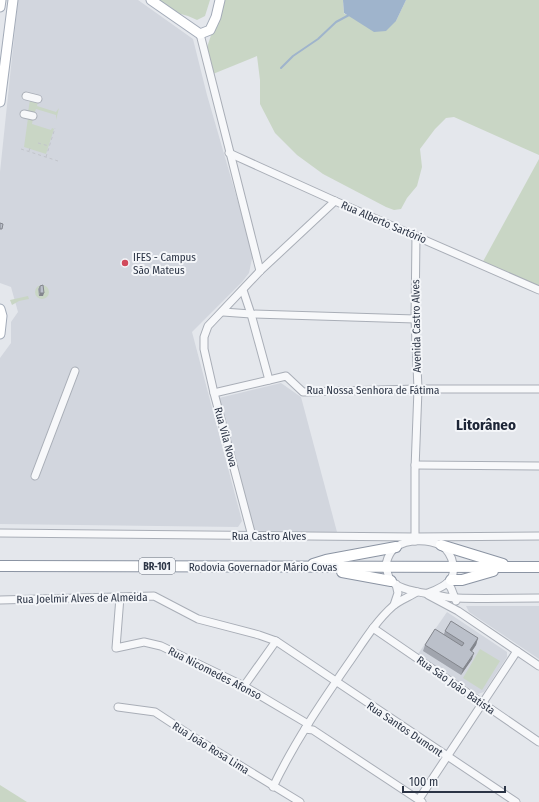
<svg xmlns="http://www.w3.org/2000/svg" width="539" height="802" viewBox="0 0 539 802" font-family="'Fira Sans Condensed',sans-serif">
	<rect width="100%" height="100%" fill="#e4e7ec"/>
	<g fill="#d2d6de">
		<path d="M18,0H138L193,39L207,95L253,254L249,273L242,282L192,332L242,521L238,527L0,524V358L11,343V322L18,312L11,287L0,283V172Z"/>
		<path d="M281,383L301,397L337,532L255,533L219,398Z"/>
		<path d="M466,606H539V659L469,612Z"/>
		<path d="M447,612L507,652V657L484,692L478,694L418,654Z"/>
	</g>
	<g fill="#c9d6c5">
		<path d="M152,0H210L205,16L197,20L188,16L177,13Z"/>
		<path d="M223,0H343L344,14L396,21L406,0H539V155L454,117L446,118L435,129L420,149L422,167L417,186L407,198L401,209L394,210L386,207L323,174L297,155L275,133L260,104V80L257,56L208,76L204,56Z"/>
		<path d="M30,100L38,102L37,106L56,112L59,108L56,120V115L36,109L34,114L28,112Z"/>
		<path d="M28,118L33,119L32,124L51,130L52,128L54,129L46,154L24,147Z"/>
		<path d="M539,159V292L480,267Z"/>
		<circle cx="42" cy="292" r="7"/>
		<path d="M28,296L29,299L19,301L12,305L10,300Z"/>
		<path d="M480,649L500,661L482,690L463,678Z"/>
		<path d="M0,785L27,802H0Z"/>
	</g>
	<path fill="#9fb4cc" d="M343,0H406L396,21L386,31L374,32L344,13Z"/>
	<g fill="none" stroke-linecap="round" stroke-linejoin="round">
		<path stroke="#9fb4cc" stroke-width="2" d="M281,68L293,56L318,39L336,22L349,15"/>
		<defs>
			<g id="minor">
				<path d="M200,34L260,271"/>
				<path d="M26,96L38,99"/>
				<path d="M24,114L33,116"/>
				<path d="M229,153L335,201L539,290"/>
				<path d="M243,290L251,314L269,380"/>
				<path d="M223,312L251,314L415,319"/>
				<path d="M214,393L286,376L303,392L418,389H539"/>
				<path d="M415,465L539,466"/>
				<path d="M35,476L75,371"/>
				<path d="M0,533L415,537L539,536"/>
				<path d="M252,536L214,393L204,349V337L208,326L260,271L335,201"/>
				<path d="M415,541V469L418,389L415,319L416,236"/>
				<path d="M447,583L451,588L456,601"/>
				<path d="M428,593C436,590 446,586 451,579C454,574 454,569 453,564C452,557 447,548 440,545C428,539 407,539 396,547C389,552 384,564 387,571C388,575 389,579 392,582C402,590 418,592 430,594C439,595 448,598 457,598C484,599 512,598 539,598"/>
				<path d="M428,595L458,611L539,666"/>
				<path d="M120,597L116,648L144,642L161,646L244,686L308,724"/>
				<path d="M0,600L154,596L198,619L259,635L276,641L516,802"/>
				<path d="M394,605L398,593L396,584"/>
				<path d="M373,628L539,742"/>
				<path d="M244,686L276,641"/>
				<path d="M118,707L155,712L190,735L300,802"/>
				<path d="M305,729L313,730L422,802"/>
				<path d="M273,787C294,743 321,703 348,664C362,644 375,622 393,606C400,600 409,597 417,592"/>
				<path d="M419,799L517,651"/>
			</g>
			<g id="major">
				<path d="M151,0L200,34L210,30L216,17L220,0"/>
				<path d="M0,7L1,0"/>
				<path d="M0,102L13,0"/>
				<path d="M0,309L2,316L0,334"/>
			</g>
			<g id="highway">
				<path d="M441,545L503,564"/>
				<path d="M313,564L326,560L396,547"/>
				<path d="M0,566L539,567"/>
				<path d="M342,572L391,581"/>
				<path d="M451,580H462L493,571"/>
			</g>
		</defs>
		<use href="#minor" stroke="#a9aeb7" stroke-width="9"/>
		<use href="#major" stroke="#a3abb8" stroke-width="11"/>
		<use href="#highway" stroke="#8b94a3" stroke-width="12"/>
		<g stroke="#c2c5cb" stroke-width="1" stroke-dasharray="3 3" stroke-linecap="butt">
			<path d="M38,143L49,146"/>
			<path d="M21,149L58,161"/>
			<path d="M29,151L30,148"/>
			<path d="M46,157L55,128"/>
		</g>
		<use href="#minor" stroke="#f7f8fa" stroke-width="7"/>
		<use href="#major" stroke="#fff" stroke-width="9"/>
		<use href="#highway" stroke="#fff" stroke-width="10"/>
	</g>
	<g fill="#a1a5ae">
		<path d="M40,286L43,296H39L38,289Z"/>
		<path d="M445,631L478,638L476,645L472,651V659L461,675L423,651L425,645L444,634Z"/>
	</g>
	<g fill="#83868d">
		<path d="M40,293H44L43,296H39Z"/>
		<path d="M478,638L476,645L468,657L470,650Z"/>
		<path d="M474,653L472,659L461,675L463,669Z"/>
	</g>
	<g fill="#bbc0ca" stroke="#83868d">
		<path d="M0,223L3,224L2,229H0Z"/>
		<path d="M43,285L44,293H40V286Z"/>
		<path d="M451,621L478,638L470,650L474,653L463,669L425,645L435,629L462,646L464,643L445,631Z"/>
	</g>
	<circle fill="#d1495b" stroke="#f4f6f9" stroke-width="1.5" cx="125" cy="263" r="4"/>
	<g text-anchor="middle" stroke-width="4" stroke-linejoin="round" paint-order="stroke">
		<rect fill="#f4f6f9" stroke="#676e7b" stroke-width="1" x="139" y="558" width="36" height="16" rx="3"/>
		<g font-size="10" font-weight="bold" fill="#2b3445">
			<text x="157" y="570">BR-101</text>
		</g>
		<g font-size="11" fill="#2b3445" stroke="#f4f6f9">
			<text transform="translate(384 222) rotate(23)" y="4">Rua Alberto Sartório</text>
			<text transform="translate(416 326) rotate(-91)" y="4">Avenida Castro Alves</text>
			<text x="373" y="394">Rua Nossa Senhora de Fátima</text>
			<text transform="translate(226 437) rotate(75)" y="4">Rua Vila Nova</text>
			<text x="269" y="540">Rua Castro Alves</text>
			<text x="263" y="571">Rodovia Governador Mário Covas</text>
			<text transform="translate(82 598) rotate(-1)" y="4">Rua Joelmir Alves de Almeida</text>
			<text transform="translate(215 673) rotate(27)" y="4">Rua Nicomedes Afonso</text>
			<text transform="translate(456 685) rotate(35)" y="4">Rua São João Batista</text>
			<text transform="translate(405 729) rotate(34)" y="4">Rua Santos Dumont</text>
			<text transform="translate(211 748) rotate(32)" y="4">Rua João Rosa Lima</text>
		</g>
		<g font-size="11" fill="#2b3445" stroke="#f4f6f9" text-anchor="start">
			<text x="133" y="261">IFES - Campus<tspan x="133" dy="13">São Mateus</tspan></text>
		</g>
		<g font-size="15" font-weight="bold" fill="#1d2536" stroke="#f4f6f9">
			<text x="486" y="430">Litorâneo</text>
		</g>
	</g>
	<path d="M403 786v6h102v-6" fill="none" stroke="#2b3445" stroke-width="2"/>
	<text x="409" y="786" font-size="12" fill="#2b3445" stroke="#f4f6f9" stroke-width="3" paint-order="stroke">100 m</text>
</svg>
